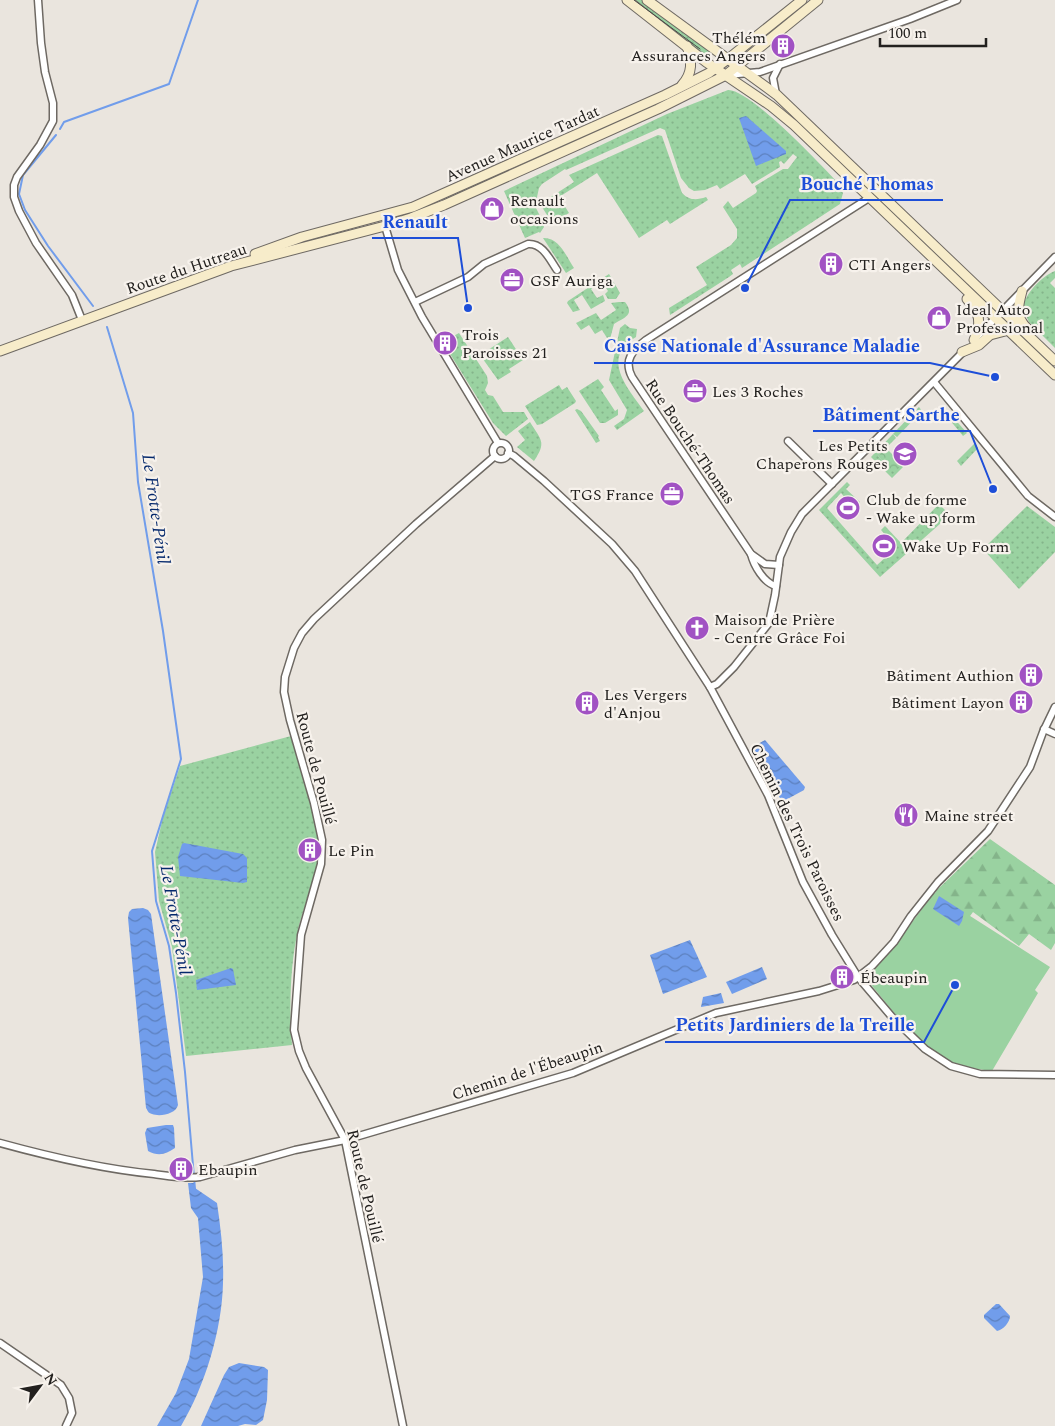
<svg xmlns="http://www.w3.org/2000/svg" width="1055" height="1426" viewBox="0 0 1055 1426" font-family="Spectral,serif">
	<defs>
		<pattern id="grass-dots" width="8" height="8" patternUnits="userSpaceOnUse" patternTransform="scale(1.25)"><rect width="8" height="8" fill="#9ad2a1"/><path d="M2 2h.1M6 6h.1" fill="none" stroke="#84b48a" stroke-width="1.8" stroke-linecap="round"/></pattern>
		<pattern id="forest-firs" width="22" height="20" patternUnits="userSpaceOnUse" patternTransform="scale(1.25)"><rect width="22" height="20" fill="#9ad2a1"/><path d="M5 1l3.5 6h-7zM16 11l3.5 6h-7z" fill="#84b48a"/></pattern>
		<pattern id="park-crowns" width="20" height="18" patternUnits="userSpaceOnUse" patternTransform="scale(1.25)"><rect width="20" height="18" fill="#9ad2a1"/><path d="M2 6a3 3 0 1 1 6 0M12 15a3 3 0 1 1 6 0" fill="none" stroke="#84b48a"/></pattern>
		<pattern id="water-waves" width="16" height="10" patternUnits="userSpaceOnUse" patternTransform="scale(1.25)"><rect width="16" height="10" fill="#719deb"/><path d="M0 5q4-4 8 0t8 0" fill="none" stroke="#5c80be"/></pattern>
	</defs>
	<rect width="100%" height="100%" fill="#eae5de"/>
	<g fill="url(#grass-dots)">
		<path d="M631,0H642L712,51L708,57Z"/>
		<path d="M728,90C750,89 822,166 840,185L843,193L840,204L742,268L740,264L731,270L733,274L729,277L670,315L669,308L707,285L696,267L731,245L737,238V229L723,207L728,201L733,208L756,193L757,191L755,186L783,169H788L797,157L793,154L784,164L781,161L779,162L780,167L752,184L745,174L720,189L717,185L705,190L694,191L689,188L681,178L665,130L660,128L566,170L565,169L542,184L539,188L535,206L543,222L544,227L540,233L539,232L525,238L504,191L667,114Z"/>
		<path d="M658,135L662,136L663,139L682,193C690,201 697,200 706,197L708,200L670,224L667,220L639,238L597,173L559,197L569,213L552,223L542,207L543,202L574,182L569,175Z"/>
		<path d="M543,238C559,237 566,256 574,268L566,273Z"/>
		<path d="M1055,271V278L1050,283L1055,288V348L1029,322L1023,309C1024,294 1042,276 1055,271Z"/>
		<path d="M609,274L620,293L616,299H608L605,294L608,291L602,282L591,289L597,298L603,295L605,301L591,309L582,295L574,300L580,310L573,312L567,303L568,301Z"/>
		<path d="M619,302H625C635,315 625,317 614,324L610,339L609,337L607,338L602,330L595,334L589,325L581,330L576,323L596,313L601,320L616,310L611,303Z"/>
		<path d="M625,324L630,328L637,329L636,337C600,358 628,388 644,411L617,430L614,426L624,419L627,410L609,380L620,328Z"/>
		<path d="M459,333L487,376L488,383L485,390L488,395L493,396L503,412H524L528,419L506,436L493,423L447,349L451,346L446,340Z"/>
		<path d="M508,337L523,360L509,369L511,372L498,380L480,355Z"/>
		<path d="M598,379L604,387L601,390L615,411L618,409V415L605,423H600L579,391Z"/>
		<path d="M559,385L562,390L567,387L576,401L575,403L542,424L537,425L525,406Z"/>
		<path d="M919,407L922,411L897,437L893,434Z"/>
		<path d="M577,409L581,411L599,436L598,437L600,441L596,443L575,410Z"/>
		<path d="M952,416L967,433L963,436L949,419Z"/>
		<path d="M530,422C541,440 547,442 534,461L517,447L525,440L518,431Z"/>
		<path d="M893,434L896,438L878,456L894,471L900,464L903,467L892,478L871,457Z"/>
		<path d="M975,443L978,448L961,466L957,461Z"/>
		<path d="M847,482L850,485L846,489L860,502L854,508L841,493L827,508L877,565L897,547L881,530L885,526L901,543L939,504L950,515L880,577L819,510Z"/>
		<path d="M1027,506L1055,527V552L1019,589L983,549Z"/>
		<path d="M291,736C302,772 319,811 319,850C319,876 303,905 298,931C290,963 289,1012 292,1045L186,1056L172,947L159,901L155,852L163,817L180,766Z"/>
	</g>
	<path fill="url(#forest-firs)" d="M990,839L1055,885V943L1051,950L1029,934L1019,946L973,912L951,942L919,919L937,890Z"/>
	<path fill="url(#park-crowns)" d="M886,448L901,463L894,472L878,456Z"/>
	<path fill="#9ad2a1" d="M934,893L1050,967L1035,990L1038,993L992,1071C978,1069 960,1067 947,1060C915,1043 890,1007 867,980V976L895,945Z"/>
	<g fill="url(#water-waves)">
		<path d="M746,116L786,151V154L756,166L739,118Z"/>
		<path d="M765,740L805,787L804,790L782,802L753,747Z"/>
		<path d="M184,843L243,854L247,858V882L243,883L180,876L178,857L182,844Z"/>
		<path d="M939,896L964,912L962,921L959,926L933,909Z"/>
		<path d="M143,908L148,910L151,914L178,1105C176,1114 160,1117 152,1114C148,1113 148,1111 146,1108L128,918L129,912L132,909Z"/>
		<path d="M690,940L707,977L663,994L650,955Z"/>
		<path d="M762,967L767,979L732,994L726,982Z"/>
		<path d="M231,968L233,969L236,985L197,990L196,980Z"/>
		<path d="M721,993L724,1003L701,1007L703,997Z"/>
		<path d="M166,1125H173L174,1128L175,1148C166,1154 159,1157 148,1151L145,1133L147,1128Z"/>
		<path d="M188,1183H195V1188L217,1203C221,1230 224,1256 223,1283C222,1330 205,1386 181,1426H157L176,1393L189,1359L203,1277L198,1218L191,1208Z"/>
		<path d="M996,1304H999L1010,1316C1010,1322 1003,1330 997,1331L984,1318V1315Z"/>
		<path d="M239,1363L264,1367L268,1370L267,1400L263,1420L256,1425L245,1424L238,1426H201L224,1375L229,1367Z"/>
	</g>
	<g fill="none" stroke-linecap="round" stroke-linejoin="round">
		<g stroke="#719deb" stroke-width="2">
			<path d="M60,129L64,122L169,84L198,0"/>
			<path d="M56,135L23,175L19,194L25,210L48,246L93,306"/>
			<path d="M107,327L133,413L138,482L163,631L181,759L152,851L156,901L169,946L176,993L185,1072L195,1189"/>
		</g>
		<defs>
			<g id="street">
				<path d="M38,0L41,43L45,72L53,103V121L40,145L17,177L14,185V197L19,211L36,243L72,295L82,320"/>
				<path d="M727,75L760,72L910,19L957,0"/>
				<path d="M776,94L773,78L780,64"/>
				<path d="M385,226L398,270L422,317L498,443"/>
				<path d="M415,302L468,277L484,264L528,244C543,243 550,260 557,270"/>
				<path d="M976,338L1055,257"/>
				<path d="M934,382L1028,496L1055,517"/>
				<path d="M788,441L832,484"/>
				<circle cx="501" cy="451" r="8"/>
				<path d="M508,453L514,456L544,481L612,544L635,571L710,687L768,795L803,882L832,935L858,977L892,1017L925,1049L951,1066L980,1074L1055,1075"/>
				<path d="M751,554C754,566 764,583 776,586"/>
				<path d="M779,565L765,564L751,554L632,377C623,360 633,350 646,340L869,198"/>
				<path d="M710,687L717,684L734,667L769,623L775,595L780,557L791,532L802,514L964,351"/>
				<path d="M1044,729L1055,734"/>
				<path d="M0,1143C51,1157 102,1169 154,1174C169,1176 185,1179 200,1177L295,1150L345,1140L573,1073L716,1013L819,991L854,980L872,966L894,942L911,916L938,882L988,831L1030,767L1043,732L1055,707"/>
				<path d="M0,1343L61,1385L69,1398L72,1413L66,1426"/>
				<path d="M403,1426L345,1140L306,1068L299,1051L294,1030L301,935L321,864L322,840L314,803L290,720L284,692L285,677L294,648L302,633L314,619L416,524L495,456"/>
			</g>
			<g id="secondary">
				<path d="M627,0L706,62L771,106L794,125L1055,375"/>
				<path d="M647,0L777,95L1055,361"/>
				<path d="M682,85C693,73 692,61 687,46"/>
				<path d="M255,254L302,237L413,207L665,95L709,73L728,59L802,0"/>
				<path d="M1022,291C1018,306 1015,317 1027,328"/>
				<path d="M967,299C980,312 982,323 974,340"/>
				<path d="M0,351L231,266L385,226L411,218L444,205L658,109L726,75L818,0"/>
				<path d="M962,352L979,345L990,335L1009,330"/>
			</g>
		</defs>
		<use href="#street" stroke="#6e6963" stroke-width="9"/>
		<use href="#secondary" stroke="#6e6963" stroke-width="11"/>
		<use href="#street" stroke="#fff" stroke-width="6"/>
		<use href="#secondary" stroke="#f7ecca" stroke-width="9"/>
		<path stroke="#4b4946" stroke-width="1" d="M634,0L700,49"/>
	</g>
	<defs>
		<symbol id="building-disc" viewBox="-11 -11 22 22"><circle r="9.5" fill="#a152c3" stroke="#f7f2ec"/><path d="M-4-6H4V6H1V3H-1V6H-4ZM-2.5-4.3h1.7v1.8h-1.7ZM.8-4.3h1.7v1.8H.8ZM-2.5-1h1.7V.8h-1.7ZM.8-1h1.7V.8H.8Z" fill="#fff"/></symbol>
		<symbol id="shop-disc" viewBox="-11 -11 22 22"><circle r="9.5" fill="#a152c3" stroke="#f7f2ec"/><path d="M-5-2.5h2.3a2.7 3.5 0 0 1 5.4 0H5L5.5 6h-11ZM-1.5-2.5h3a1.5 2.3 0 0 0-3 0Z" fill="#fff"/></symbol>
		<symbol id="office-disc" viewBox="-11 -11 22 22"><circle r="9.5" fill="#a152c3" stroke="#f7f2ec"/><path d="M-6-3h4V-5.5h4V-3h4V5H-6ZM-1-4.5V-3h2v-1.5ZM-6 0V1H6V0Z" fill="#fff"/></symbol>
		<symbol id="school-disc" viewBox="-11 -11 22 22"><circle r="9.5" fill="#a152c3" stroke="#f7f2ec"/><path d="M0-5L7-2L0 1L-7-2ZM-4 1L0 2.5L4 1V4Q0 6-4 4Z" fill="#fff"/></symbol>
		<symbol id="stadium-disc" viewBox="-11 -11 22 22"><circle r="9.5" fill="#a152c3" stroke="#f7f2ec"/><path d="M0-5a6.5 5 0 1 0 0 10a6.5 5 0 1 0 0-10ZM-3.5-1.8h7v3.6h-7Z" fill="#fff"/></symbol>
		<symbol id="church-disc" viewBox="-11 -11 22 22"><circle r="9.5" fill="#a152c3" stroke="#f7f2ec"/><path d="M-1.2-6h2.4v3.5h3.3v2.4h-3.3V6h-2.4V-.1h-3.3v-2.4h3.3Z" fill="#fff"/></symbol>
		<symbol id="restaurant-disc" viewBox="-11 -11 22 22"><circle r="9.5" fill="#a152c3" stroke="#f7f2ec"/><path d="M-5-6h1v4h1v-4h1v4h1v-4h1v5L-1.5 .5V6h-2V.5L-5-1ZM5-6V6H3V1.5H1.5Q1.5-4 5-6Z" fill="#fff"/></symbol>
	</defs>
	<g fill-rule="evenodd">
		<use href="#building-disc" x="769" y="32" width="28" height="28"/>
		<use href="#shop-disc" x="478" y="195" width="28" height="28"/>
		<use href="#building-disc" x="817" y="250" width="28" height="28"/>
		<use href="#office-disc" x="498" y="266" width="28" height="28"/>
		<use href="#shop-disc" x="925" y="304" width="28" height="28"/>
		<use href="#building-disc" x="431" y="329" width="28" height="28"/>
		<use href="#office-disc" x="681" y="377" width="28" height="28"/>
		<use href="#school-disc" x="891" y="440" width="28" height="28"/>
		<use href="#office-disc" x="658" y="480" width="28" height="28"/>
		<use href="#stadium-disc" x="834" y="494" width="28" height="28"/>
		<use href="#stadium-disc" x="870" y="532" width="28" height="28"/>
		<use href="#church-disc" x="683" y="614" width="28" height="28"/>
		<use href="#building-disc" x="1017" y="661" width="28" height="28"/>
		<use href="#building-disc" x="1007" y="688" width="28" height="28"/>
		<use href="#building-disc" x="573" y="689" width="28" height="28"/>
		<use href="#restaurant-disc" x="892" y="801" width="28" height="28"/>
		<use href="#building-disc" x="296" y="836" width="28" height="28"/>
		<use href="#building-disc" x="828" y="963" width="28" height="28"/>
		<use href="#building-disc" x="167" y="1155" width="28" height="28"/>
	</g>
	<g text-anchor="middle" stroke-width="4.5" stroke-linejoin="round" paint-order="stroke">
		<g font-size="16" fill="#22201e" stroke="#f7f2ec" text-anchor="start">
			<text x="766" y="43" text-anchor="end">Thélém<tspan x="766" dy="18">Assurances Angers</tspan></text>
			<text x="510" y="206">Renault<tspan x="510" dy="18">occasions</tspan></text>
			<text x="848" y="270">CTI Angers</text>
			<text x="530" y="286">GSF Auriga</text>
			<text x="956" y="315">Ideal Auto<tspan x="956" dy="18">Professional</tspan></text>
			<text x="462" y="340">Trois<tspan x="462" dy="18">Paroisses 21</tspan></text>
			<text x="712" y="397">Les 3 Roches</text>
			<text x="888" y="451" text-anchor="end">Les Petits<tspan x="888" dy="18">Chaperons Rouges</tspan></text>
			<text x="654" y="500" text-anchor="end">TGS France</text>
			<text x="866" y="505">Club de forme<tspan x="866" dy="18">- Wake up form</tspan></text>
			<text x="902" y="552">Wake Up Form</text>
			<text x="714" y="625">Maison de Prière<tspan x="714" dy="18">- Centre Grâce Foi</tspan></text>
			<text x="1014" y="681" text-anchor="end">Bâtiment Authion</text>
			<text x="604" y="700">Les Vergers<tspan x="604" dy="18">d'Anjou</tspan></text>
			<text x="1004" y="708" text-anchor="end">Bâtiment Layon</text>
			<text x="924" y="821">Maine street</text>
			<text x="328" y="856">Le Pin</text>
			<text x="860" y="983">Ébeaupin</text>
			<text x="198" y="1175">Ebaupin</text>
		</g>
		<g font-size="16" fill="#22201e" stroke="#f7f2ec">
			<text transform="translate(522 143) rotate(-24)" y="6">Avenue Maurice Tardat</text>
			<text transform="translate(186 268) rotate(-19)" y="6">Route du Hutreau</text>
			<text transform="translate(691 441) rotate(56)" y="6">Rue Bouché-Thomas</text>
			<text transform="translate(317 768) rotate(75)" y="6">Route de Pouillé</text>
			<text transform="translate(798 832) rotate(64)" y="6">Chemin des Trois Paroisses</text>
			<text transform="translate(527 1070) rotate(-18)" y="6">Chemin de l'Ébeaupin</text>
			<text transform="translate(366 1186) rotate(77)" y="6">Route de Pouillé</text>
		</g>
		<g font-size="18" font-style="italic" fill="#04286c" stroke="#f7f2ec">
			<text transform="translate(156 509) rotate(82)" y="6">Le Frotte-Pénil</text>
			<text transform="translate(176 920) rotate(80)" y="6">Le Frotte-Pénil</text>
		</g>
	</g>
	<path fill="none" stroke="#1d4ed8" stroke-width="2" d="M745 288L790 200H943M468 308L458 238H372M995 377L930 363H594M993 489L970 431H813M955 985L924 1042H665"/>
	<g fill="#1d4ed8" stroke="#f7f2ec" stroke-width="2">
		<circle cx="745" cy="288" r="5"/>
		<circle cx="468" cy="308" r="5"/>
		<circle cx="995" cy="377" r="5"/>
		<circle cx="993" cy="489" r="5"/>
		<circle cx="955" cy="985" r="5"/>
	</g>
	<g font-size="18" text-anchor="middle" font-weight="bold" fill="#1d4ed8" stroke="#f7f2ec" stroke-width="4.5" stroke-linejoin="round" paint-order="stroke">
		<text x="867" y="190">Bouché Thomas</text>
		<text x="415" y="228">Renault</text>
		<text x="762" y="352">Caisse Nationale d'Assurance Maladie</text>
		<text x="891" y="421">Bâtiment Sarthe</text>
		<text x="795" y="1031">Petits Jardiniers de la Treille</text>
	</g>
	<g transform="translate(40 1386) rotate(58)" stroke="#f7f2ec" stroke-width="4" paint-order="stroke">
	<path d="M0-4L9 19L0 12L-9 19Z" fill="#22201e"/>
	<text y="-8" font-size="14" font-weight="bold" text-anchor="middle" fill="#22201e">N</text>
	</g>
	<path d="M880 38v8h106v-8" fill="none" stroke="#22201e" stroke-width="2.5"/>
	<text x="888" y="38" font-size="15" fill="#22201e" stroke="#f7f2ec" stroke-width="4" paint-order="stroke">100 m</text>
</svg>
